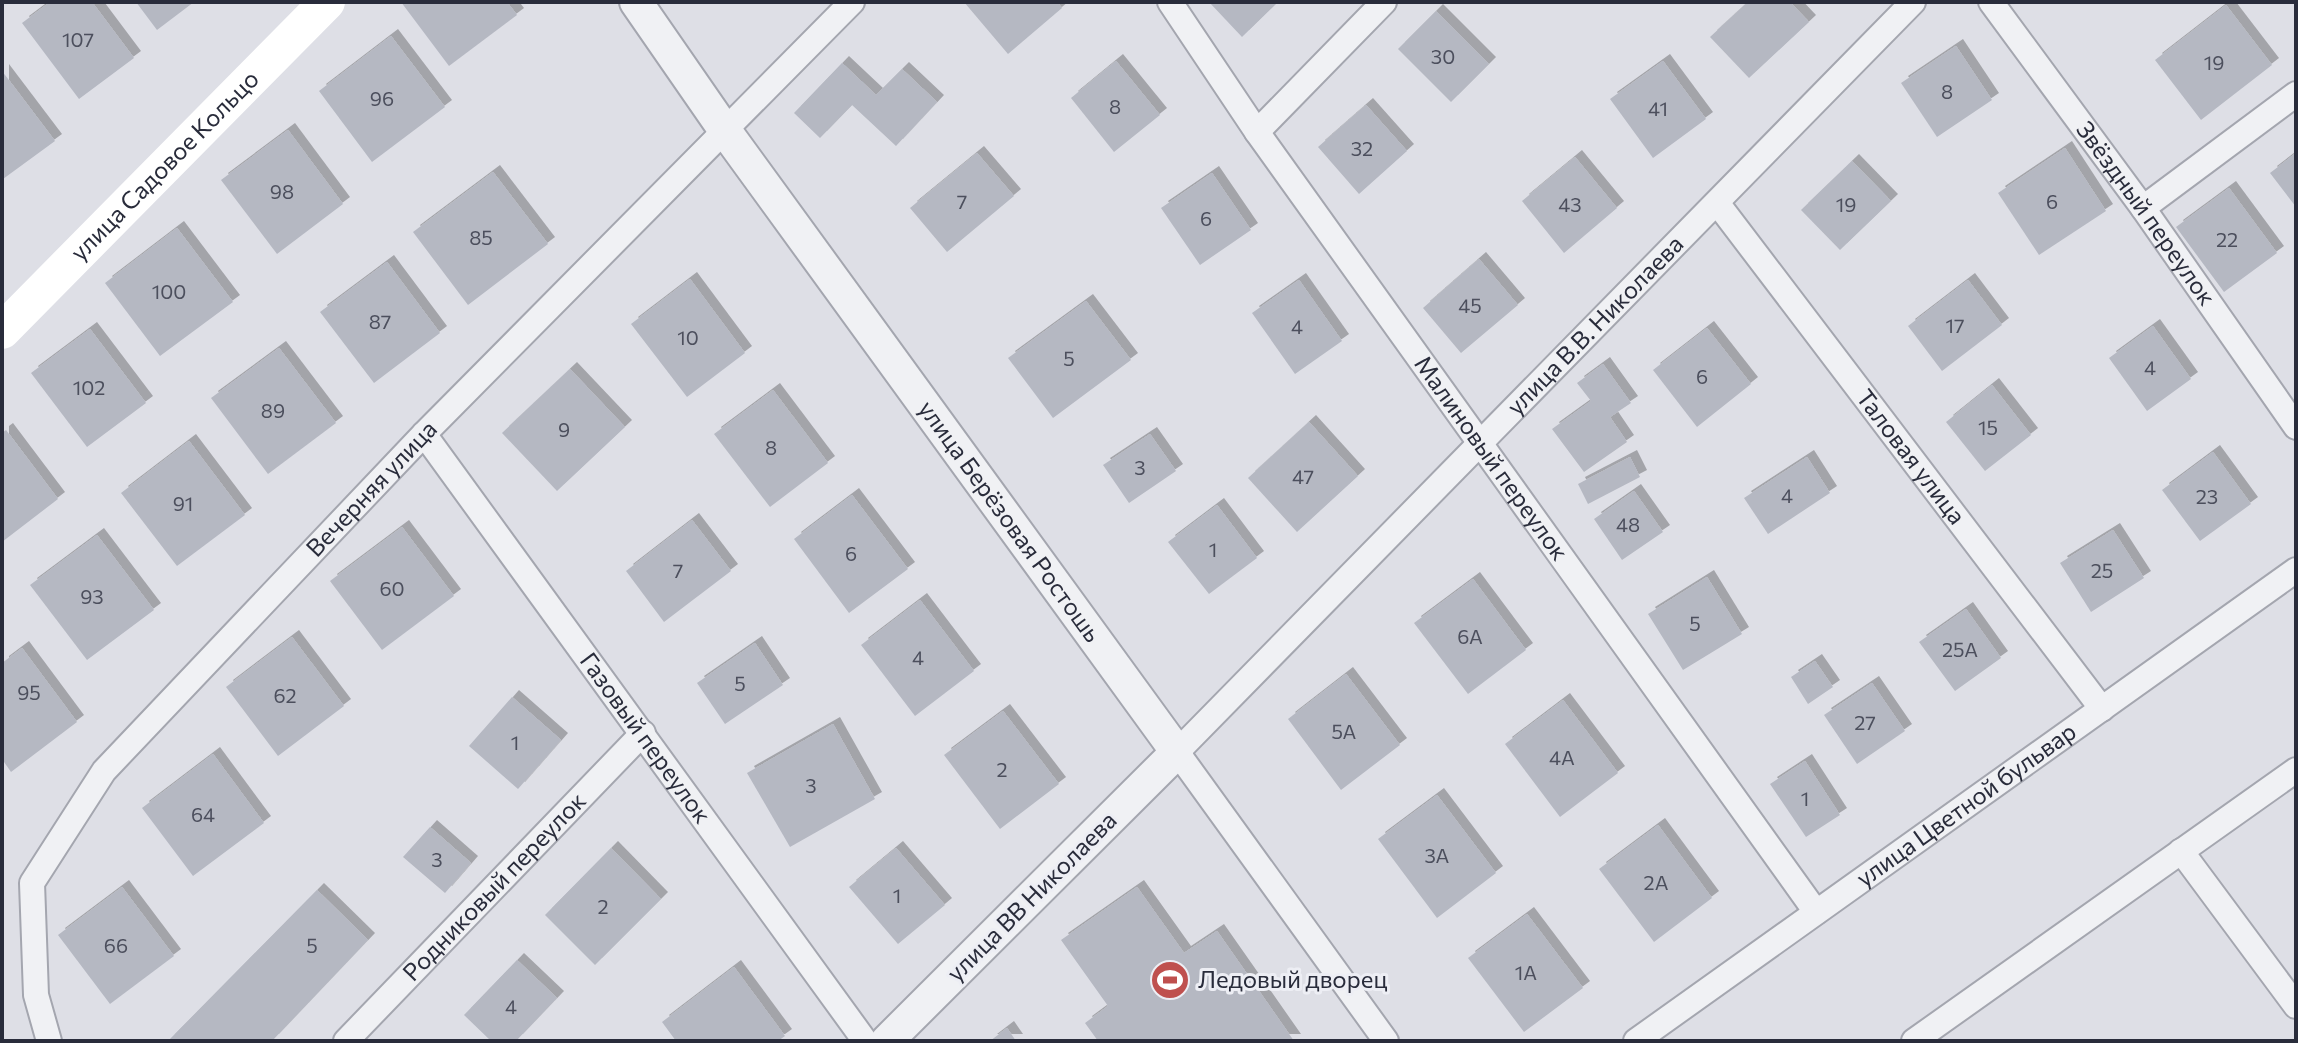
<svg xmlns="http://www.w3.org/2000/svg" width="2298" height="1043" viewBox="0 0 2298 1043" font-family="Commissioner,sans-serif">
	<defs>
		<filter id="shadow"><feDropShadow dx="7" dy="-7" stdDeviation="0" flood-color="#0004"/></filter>
	</defs>
	<rect width="100%" height="100%" fill="#dedfe6"/>
	<g fill="#b5b8c2" filter="url(#shadow)">
		<path d="M50,2H92L134,58L79,99L22,23Z"/>
		<path d="M136,2H194L157,30Z"/>
		<path d="M401,2H507L517,15L449,66Z"/>
		<path d="M964,2H1057L1062,8L1008,54Z"/>
		<path d="M1209,2H1278L1242,37Z"/>
		<path d="M1748,2H1790L1809,22L1749,78L1710,37Z"/>
		<path d="M2226,5L2272,65L2201,120L2155,60Z"/>
		<path d="M1436,11L1489,64L1451,102L1398,49Z"/>
		<path d="M391,36L445,107L372,162L319,91Z"/>
		<path d="M1956,46L1992,100L1937,137L1901,83Z"/>
		<path d="M1116,61L1160,115L1114,152L1071,98Z"/>
		<path d="M1663,61L1706,119L1653,158L1610,99Z"/>
		<path d="M842,63L876,95L902,69L937,102L896,146L852,105L820,138L794,113Z"/>
		<path d="M2,71L55,141L3,179L2,177Z"/>
		<path d="M1366,105L1407,151L1359,194L1318,147Z"/>
		<path d="M288,130L343,204L277,254L221,180Z"/>
		<path d="M2065,148L2106,211L2039,255L1998,193Z"/>
		<path d="M977,153L1014,196L947,252L910,208Z"/>
		<path d="M2296,153V207L2270,173Z"/>
		<path d="M1575,157L1617,208L1564,253L1522,201Z"/>
		<path d="M1852,161L1891,201L1840,250L1801,210Z"/>
		<path d="M493,172L548,244L468,305L413,232Z"/>
		<path d="M1212,173L1251,230L1200,265L1161,208Z"/>
		<path d="M2229,188L2277,253L2224,292L2176,227Z"/>
		<path d="M177,228L233,302L160,356L105,283Z"/>
		<path d="M1479,259L1518,305L1461,353L1423,308Z"/>
		<path d="M387,262L440,333L374,383L320,312Z"/>
		<path d="M690,279L745,353L687,397L631,324Z"/>
		<path d="M1299,280L1342,341L1295,374L1252,313Z"/>
		<path d="M1968,280L2002,325L1942,371L1908,326Z"/>
		<path d="M1086,301L1131,360L1053,418L1008,358Z"/>
		<path d="M2153,326L2191,379L2147,411L2109,358Z"/>
		<path d="M1707,328L1751,384L1697,427L1653,370Z"/>
		<path d="M90,329L146,403L87,447L31,373Z"/>
		<path d="M279,348L336,423L268,474L211,398Z"/>
		<path d="M1603,364L1631,403L1610,417L1627,442L1584,472L1552,429L1591,401L1577,383Z"/>
		<path d="M570,369L625,427L557,491L502,433Z"/>
		<path d="M1992,385L2031,435L1985,471L1946,422Z"/>
		<path d="M773,390L828,463L770,507L714,434Z"/>
		<path d="M1309,422L1358,476L1297,532L1248,478Z"/>
		<path d="M6,430L58,499L2,542V433Z"/>
		<path d="M1150,434L1176,471L1129,503L1103,465Z"/>
		<path d="M189,441L245,515L177,566L121,493Z"/>
		<path d="M2213,452L2251,504L2200,541L2162,490Z"/>
		<path d="M1630,457L1640,477L1588,504L1578,484Z"/>
		<path d="M1807,457L1830,493L1768,534L1744,498Z"/>
		<path d="M1634,491L1663,532L1622,560L1594,519Z"/>
		<path d="M852,495L908,569L849,613L794,539Z"/>
		<path d="M1217,505L1257,558L1209,594L1168,542Z"/>
		<path d="M692,520L731,571L664,622L626,571Z"/>
		<path d="M402,527L454,596L382,650L330,581Z"/>
		<path d="M2113,530L2144,578L2091,612L2060,563Z"/>
		<path d="M97,535L154,610L87,660L30,585Z"/>
		<path d="M1707,577L1742,634L1683,670L1648,614Z"/>
		<path d="M1473,579L1526,650L1468,694L1414,623Z"/>
		<path d="M920,600L974,671L915,716L861,645Z"/>
		<path d="M1966,609L2001,658L1955,691L1919,642Z"/>
		<path d="M292,637L344,706L278,756L226,687Z"/>
		<path d="M755,643L783,685L725,724L697,683Z"/>
		<path d="M22,648L77,722L11,772L2,759V663Z"/>
		<path d="M1815,661L1833,687L1808,704L1791,677Z"/>
		<path d="M1346,674L1400,745L1341,790L1288,719Z"/>
		<path d="M1872,683L1905,731L1857,764L1824,715Z"/>
		<path d="M512,697L561,740L518,789L469,746Z"/>
		<path d="M1563,700L1618,773L1560,817L1505,744Z"/>
		<path d="M1003,711L1059,784L1000,829L944,755Z"/>
		<path d="M833,724L875,799L790,847L747,773Z"/>
		<path d="M213,754L264,823L193,876L142,808Z"/>
		<path d="M1805,761L1840,815L1806,837L1770,784Z"/>
		<path d="M1437,795L1496,873L1437,918L1378,839Z"/>
		<path d="M1658,825L1712,898L1654,942L1599,869Z"/>
		<path d="M430,827L471,863L445,893L403,857Z"/>
		<path d="M611,848L661,899L595,965L545,915Z"/>
		<path d="M896,848L945,905L898,944L849,887Z"/>
		<path d="M122,887L174,956L110,1004L58,935Z"/>
		<path d="M1137,887L1184,953L1217,931L1294,1041H1098L1085,1023L1108,1006L1061,940Z"/>
		<path d="M317,890L368,940L272,1041H168Z"/>
		<path d="M1527,914L1583,988L1524,1032L1468,958Z"/>
		<path d="M517,960L557,998L516,1041H491L464,1015Z"/>
		<path d="M734,967L785,1036L778,1041H676L662,1022Z"/>
		<path d="M1007,1028L1016,1041H990Z"/>
	</g>
	<g fill="none" stroke-linecap="round" stroke-linejoin="round">
		<defs>
			<g id="minor">
				<path id="s1" d="M1170,2L1257,132L1816,912"/>
				<path id="s2" d="M1991,2L2143,208L2296,427"/>
				<path d="M1257,132L1384,2"/>
				<path id="s3" d="M1718,204L2102,709"/>
				<path d="M2143,208L2296,94"/>
				<path id="s4" d="M424,434L865,1041"/>
				<path d="M2181,851L2296,1006"/>
				<path id="s5" d="M49,1041L36,995L32,883L104,771L424,434L852,2"/>
				<path id="s6" d="M346,1041L643,733"/>
				<path id="s7" d="M1386,1041L1177,752L1913,2"/>
				<path id="s8" d="M1636,1041L2296,570"/>
				<path d="M1914,1041L2296,770"/>
			</g>
			<g id="tertiary">
				<path id="s9" d="M636,2L726,132L1177,752L887,1041"/>
			</g>
		</defs>
		<use href="#minor" stroke="#a4a6af" stroke-width="28"/>
		<use href="#tertiary" stroke="#a4a6af" stroke-width="36"/>
		<use href="#minor" stroke="#f0f1f4" stroke-width="24"/>
		<use href="#tertiary" stroke="#f0f1f4" stroke-width="32"/>
		<path stroke="#fff" stroke-width="36" id="s10" d="M2,331L327,2"/>
	</g>
	<defs>
		<symbol id="stadium-disc" viewBox="-11 -11 22 22"><circle r="9.5" fill="#bf504e" stroke="#edeef4"/><path d="M0-5a6.5 5 0 1 0 0 10a6.5 5 0 1 0 0-10ZM-3.5-1.8h7v3.6h-7Z" fill="#fff"/></symbol>
	</defs>
	<g fill-rule="evenodd">
		<use href="#stadium-disc" x="1148" y="958" width="44" height="44"/>
	</g>
	<g text-anchor="middle" stroke-width="6" stroke-linejoin="round" paint-order="stroke">
		<g font-size="20" fill="#4c4f5d">
			<text x="78" y="47">107</text>
			<text x="1443" y="64">30</text>
			<text x="2214" y="70">19</text>
			<text x="1947" y="99">8</text>
			<text x="382" y="106">96</text>
			<text x="1115" y="114">8</text>
			<text x="1658" y="116">41</text>
			<text x="1362" y="156">32</text>
			<text x="282" y="199">98</text>
			<text x="962" y="209">7</text>
			<text x="2052" y="209">6</text>
			<text x="1570" y="212">43</text>
			<text x="1846" y="212">19</text>
			<text x="1206" y="226">6</text>
			<text x="481" y="245">85</text>
			<text x="2227" y="247">22</text>
			<text x="169" y="299">100</text>
			<text x="1470" y="313">45</text>
			<text x="380" y="329">87</text>
			<text x="1955" y="333">17</text>
			<text x="1297" y="334">4</text>
			<text x="688" y="345">10</text>
			<text x="1069" y="366">5</text>
			<text x="2150" y="375">4</text>
			<text x="1702" y="384">6</text>
			<text x="89" y="395">102</text>
			<text x="273" y="418">89</text>
			<text x="1988" y="435">15</text>
			<text x="564" y="437">9</text>
			<text x="771" y="455">8</text>
			<text x="1140" y="475">3</text>
			<text x="1303" y="484">47</text>
			<text x="1787" y="503">4</text>
			<text x="2207" y="504">23</text>
			<text x="183" y="511">91</text>
			<text x="1628" y="532">48</text>
			<text x="1213" y="557">1</text>
			<text x="851" y="561">6</text>
			<text x="678" y="578">7</text>
			<text x="2102" y="578">25</text>
			<text x="392" y="596">60</text>
			<text x="92" y="604">93</text>
			<text x="1695" y="631">5</text>
			<text x="1470" y="644">6А</text>
			<text x="1960" y="657">25А</text>
			<text x="918" y="665">4</text>
			<text x="740" y="691">5</text>
			<text x="29" y="700">95</text>
			<text x="285" y="703">62</text>
			<text x="1865" y="730">27</text>
			<text x="1344" y="739">5А</text>
			<text x="515" y="750">1</text>
			<text x="1562" y="765">4А</text>
			<text x="1002" y="777">2</text>
			<text x="811" y="793">3</text>
			<text x="1805" y="806">1</text>
			<text x="203" y="822">64</text>
			<text x="1437" y="863">3А</text>
			<text x="437" y="867">3</text>
			<text x="1656" y="890">2А</text>
			<text x="897" y="903">1</text>
			<text x="603" y="914">2</text>
			<text x="116" y="953">66</text>
			<text x="312" y="953">5</text>
			<text x="1526" y="980">1А</text>
			<text x="511" y="1014">4</text>
		</g>
		<g font-size="24" fill="#292c3b" stroke="#edeef4">
			<text dy="8" stroke="none"><textPath href="#s10" startOffset="232">улица Садовое Кольцо</textPath></text>
			<text dy="8" stroke="none"><textPath href="#s2" startOffset="262">Звёздный переулок</textPath></text>
			<text dy="8" stroke="none"><textPath href="#s7" startOffset="954">улица В.В. Николаева</textPath></text>
			<text dy="8" stroke="none"><textPath href="#s3" startOffset="318">Таловая улица</textPath></text>
			<text dy="8" stroke="none"><textPath href="#s1" startOffset="558">Малиновый переулок</textPath></text>
			<text dy="8" stroke="none"><textPath href="#s5" startOffset="682">Вечерняя улица</textPath></text>
			<text dy="8" stroke="none"><textPath href="#s9" startOffset="640">улица Берёзовая Ростошь</textPath></text>
			<text dy="8" stroke="none"><textPath href="#s4" startOffset="376">Газовый переулок</textPath></text>
			<text dy="8" stroke="none"><textPath href="#s8" startOffset="406">улица Цветной бульвар</textPath></text>
			<text dy="8" stroke="none"><textPath href="#s6" startOffset="214">Родниковый переулок</textPath></text>
			<text transform="translate(1032 897) rotate(-45)" y="8">улица ВВ Николаева</text>
		</g>
		<g font-size="24" fill="#292c3b" stroke="#edeef4" text-anchor="start">
			<text x="1198" y="988">Ледовый дворец</text>
		</g>
	</g>
	<rect width="2298" height="1043" fill="none" stroke="#292c3b" stroke-width="8"/>
</svg>
